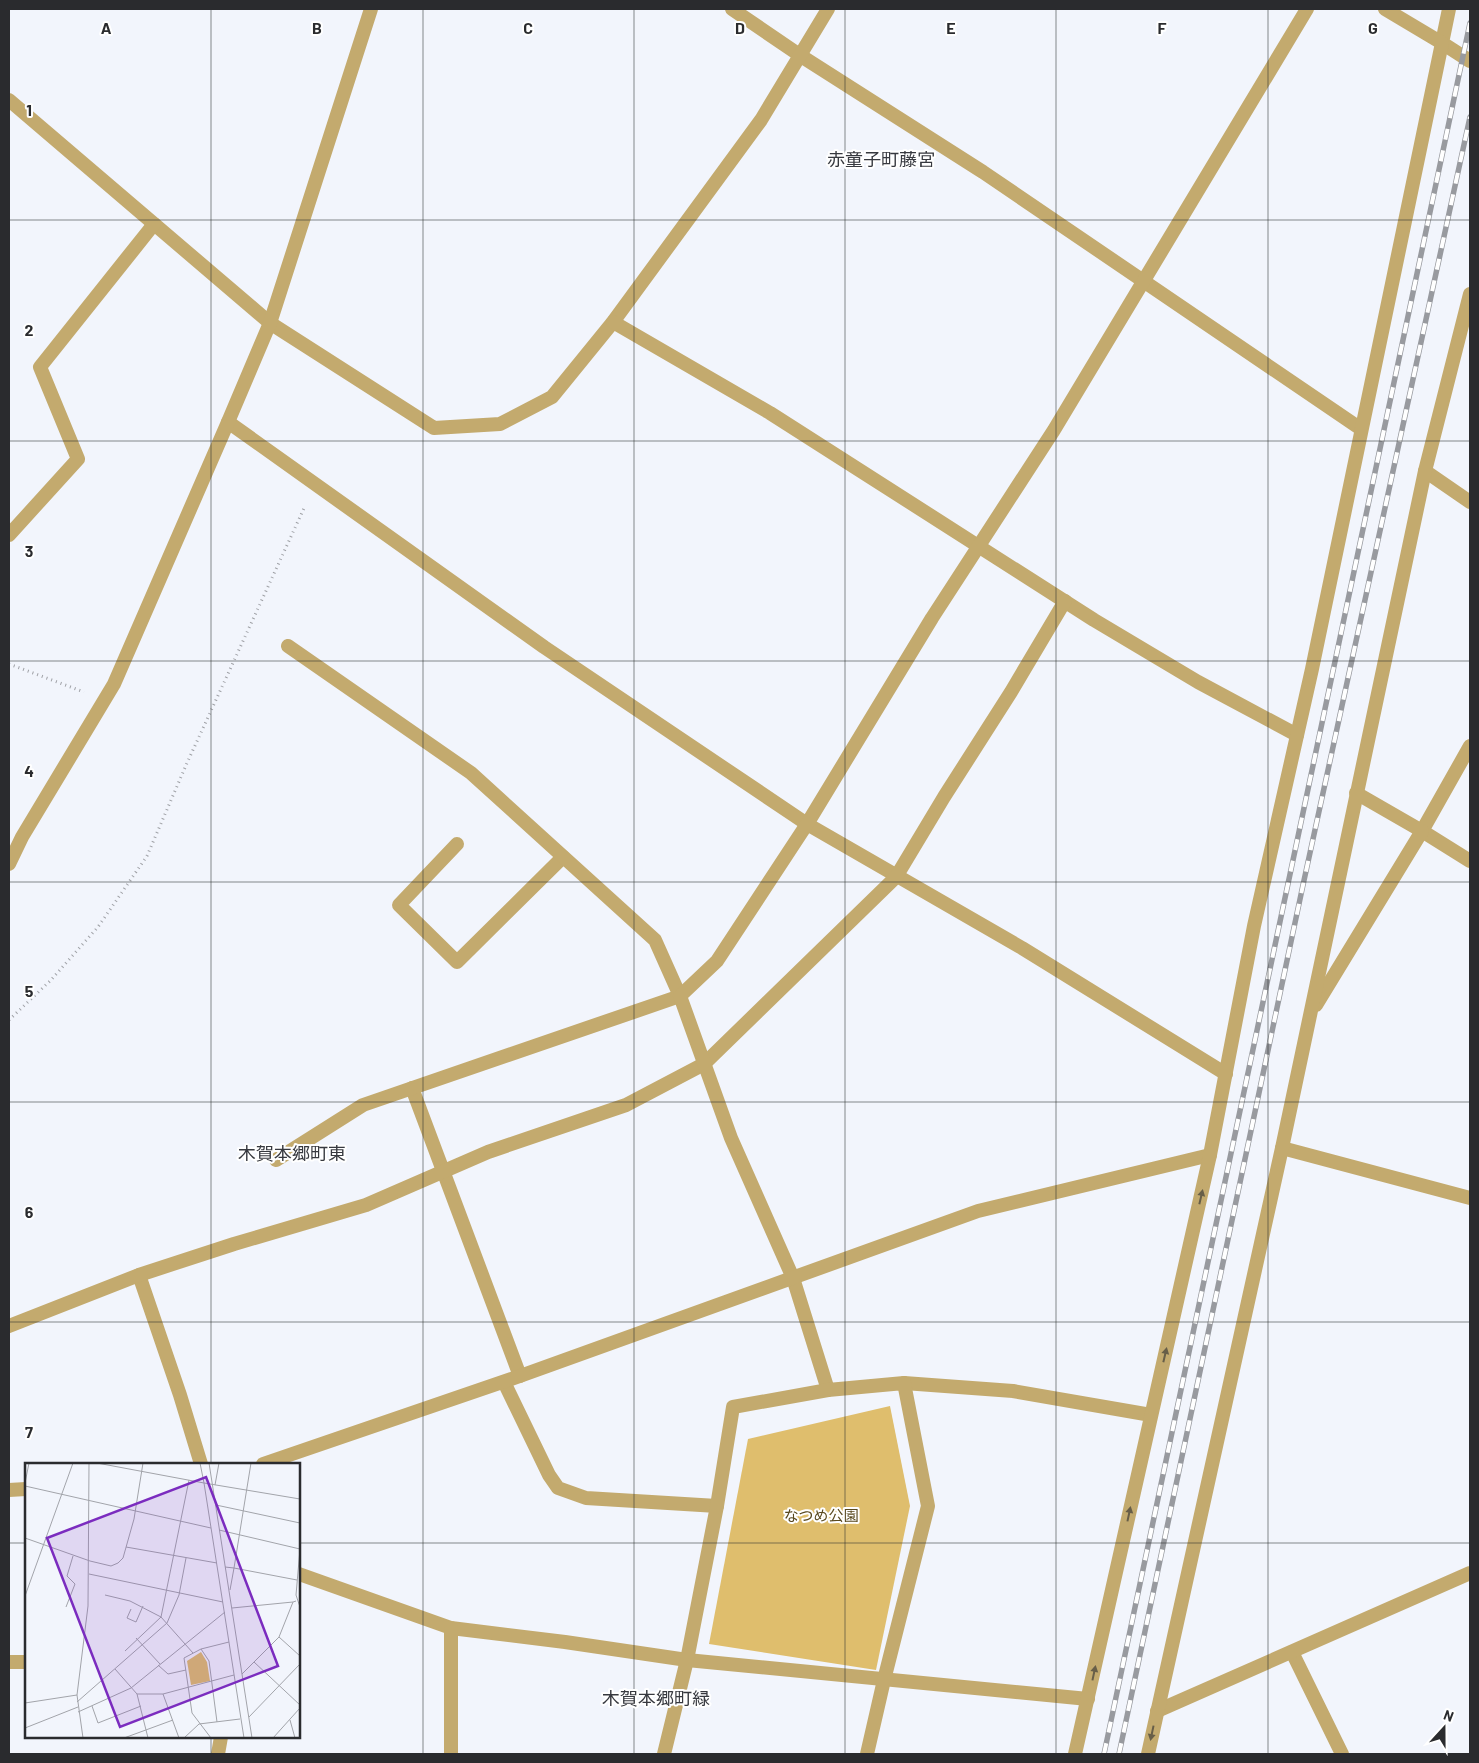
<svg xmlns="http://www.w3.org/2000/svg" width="1479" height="1763" viewBox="0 0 1479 1763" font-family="Barlow,'Noto Sans JP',sans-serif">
	<rect width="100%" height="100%" fill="#f2f5fc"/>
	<path fill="#dfbe6d" d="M890,1406L910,1506L876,1670L709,1644L748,1439Z"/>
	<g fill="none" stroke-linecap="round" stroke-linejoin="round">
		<g stroke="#a0a2a7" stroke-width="3" stroke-dasharray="1 4" stroke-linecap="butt">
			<path d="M9,664L84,692"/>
			<path d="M9,1020L51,980L98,927L147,856L187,763L305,506"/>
		</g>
		<g stroke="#c3aa6e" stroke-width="14">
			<path d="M732,9L801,56L983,172L1361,429"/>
			<path d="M1449,9L1442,43L1470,61"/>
			<path d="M9,100L270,323L434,428L500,424L552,397L613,322L761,120L828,9"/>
			<path d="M613,322L770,413L1094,620L1198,682L1297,735"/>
			<path d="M228,422L544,647L807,824L1022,948L1226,1074"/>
			<path d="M1425,471L1470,502"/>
			<path d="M9,535L78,459L40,367L154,224"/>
			<path d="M1470,746L1422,831L1470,861"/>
			<path d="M457,844L399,905L457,962L563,857"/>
			<path d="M9,864L22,837L114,684L228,422L270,323L371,9"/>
			<path d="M1316,1005L1422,831L1356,793"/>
			<path d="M412,1088L520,1376"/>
			<path d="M1282,1148L1470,1198"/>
			<path d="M276,1160L363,1105L680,996L655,940L471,773L288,646"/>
			<path d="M139,1275L180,1395L201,1464"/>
			<path d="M9,1326L139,1275L234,1244L366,1205L488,1152L626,1105L704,1064L896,877L944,797L1011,692L1065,601"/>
			<path d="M504,1382L549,1475L558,1488L586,1498L717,1506"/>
			<path d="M904,1383L1013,1391L1151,1415"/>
			<path d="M828,1390L793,1278L731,1138L680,996L717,961L807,824L932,618L1054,430L1307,9"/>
			<path d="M263,1464L520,1376L978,1211L1210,1155"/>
			<path d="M9,1490L26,1489"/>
			<path d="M299,1574L451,1628L565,1642L687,1660L1088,1699"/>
			<path d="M1292,1652L1342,1754"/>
			<path d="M9,1662H26"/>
			<path d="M1157,1711L1470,1573"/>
			<path d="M218,1754L221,1737"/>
			<path d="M451,1754V1628"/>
			<path d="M664,1754L687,1660L717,1506L733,1407L828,1390L904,1383L928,1506L884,1680L867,1754"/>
			<path d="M1075,1754L1210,1155L1254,926L1312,669L1442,43L1385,9"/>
			<path d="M1148,1754L1282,1148L1425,471L1470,294"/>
		</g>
		<defs>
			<g id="rail">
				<path d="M1104,1754L1470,23"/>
				<path d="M1119,1754L1303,885L1470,117"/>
			</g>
		</defs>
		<use href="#rail" stroke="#989a9f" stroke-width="5.5"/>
		<use href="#rail" stroke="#fff" stroke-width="4" stroke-dasharray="11" stroke-linecap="butt"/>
	</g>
	<defs><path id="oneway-solid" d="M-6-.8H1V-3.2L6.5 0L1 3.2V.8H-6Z" transform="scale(1.25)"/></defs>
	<g fill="#675e48">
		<use href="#oneway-solid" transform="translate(1201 1197) rotate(-77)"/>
		<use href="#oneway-solid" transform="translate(1165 1355) rotate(-77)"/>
		<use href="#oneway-solid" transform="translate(1129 1514) rotate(-78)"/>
		<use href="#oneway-solid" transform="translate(1094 1673) rotate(-78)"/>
		<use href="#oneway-solid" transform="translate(1152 1733) rotate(102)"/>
	</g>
	<path fill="none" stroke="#2a2b2e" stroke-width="1" stroke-opacity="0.55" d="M211,9V1464M423,9V1754M634,9V1754M845,9V1754M1056,9V1754M1268,9V1754M9,220H1470M9,441H1470M9,661H1470M9,882H1470M9,1102H1470M9,1322H1470M9,1543H26M299,1543H1470M211,1737V1754"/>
	<g text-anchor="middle" stroke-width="4" stroke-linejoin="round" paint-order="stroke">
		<g font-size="15" fill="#59491f" stroke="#fff">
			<text x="821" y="1521">なつめ公園</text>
		</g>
		<g font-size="18" fill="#37393f" stroke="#fff">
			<text x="881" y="166">赤童子町藤宮</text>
			<text x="292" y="1160">木賀本郷町東</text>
			<text x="656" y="1705">木賀本郷町緑</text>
		</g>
	</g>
	<g transform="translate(25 1463)">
		<rect width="275" height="275" fill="#f2f5fc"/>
		<path d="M176,189L182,199L185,218L166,222L162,198Z" fill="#dfbe6d"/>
		<path fill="none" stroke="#a2a4aa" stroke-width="1" d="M72,0L179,20L219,275M175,0L179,20L275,36M184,0L227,275M226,0L209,105L272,117M164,17L136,154L168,190M0,20L4,0M190,22L194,0M0,23L186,65M191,42L275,60M194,67L275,86M0,75L65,98L86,103L93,100L98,95L109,56L118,0M101,84L192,100M275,86L271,132L275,144M200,104L209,105L205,127M64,111L198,139M80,132L105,138L136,154L100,188M0,133L48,0M41,144L50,121L42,113L48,93M207,145L268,139M106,146L102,155L111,159L118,143M254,174L275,193M111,175L135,201M176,186L204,179M229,199L275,242M133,202L143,211L161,207M90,206L112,231L123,275M217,211L254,174L268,139L271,138M112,231H138L209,212M138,231L154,275M52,239L142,160L154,132L161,95M0,240L52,232M67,243L73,260L116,243M53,249L106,225L200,149M224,254L275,201M265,257L270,275M0,265L53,244M58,275L52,232L63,143L64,0M99,275L148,257M159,275L174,261L215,256M186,275L167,250L159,195L176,186L184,198L192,259M248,275L275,245"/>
		<path fill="#7b2cbf" fill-opacity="0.15" stroke="#7b2cbf" stroke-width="2.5" d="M181,14L253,203L95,264L22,75Z"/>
		<rect width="275" height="275" fill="none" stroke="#2a2b2e" stroke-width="2.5"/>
	</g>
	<g font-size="16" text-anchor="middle" font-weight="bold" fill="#2a2b2e" stroke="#fff" stroke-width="4" stroke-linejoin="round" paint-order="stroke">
		<text x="106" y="34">A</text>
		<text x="317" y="34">B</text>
		<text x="528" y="34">C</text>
		<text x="740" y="34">D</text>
		<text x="951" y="34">E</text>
		<text x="1162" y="34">F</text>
		<text x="1373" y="34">G</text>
		<text x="29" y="116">1</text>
		<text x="29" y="336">2</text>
		<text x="29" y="557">3</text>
		<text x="29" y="777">4</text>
		<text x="29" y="997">5</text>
		<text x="29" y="1218">6</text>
		<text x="29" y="1438">7</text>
	</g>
	<rect width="1479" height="1763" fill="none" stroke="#2a2b2e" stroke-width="20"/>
	<g transform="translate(1444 1728) rotate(21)" stroke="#ffffff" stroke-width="4" paint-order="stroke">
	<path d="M0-4L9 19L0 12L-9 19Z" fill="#2a2b2e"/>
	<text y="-8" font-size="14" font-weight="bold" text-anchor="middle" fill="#2a2b2e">N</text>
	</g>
</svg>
